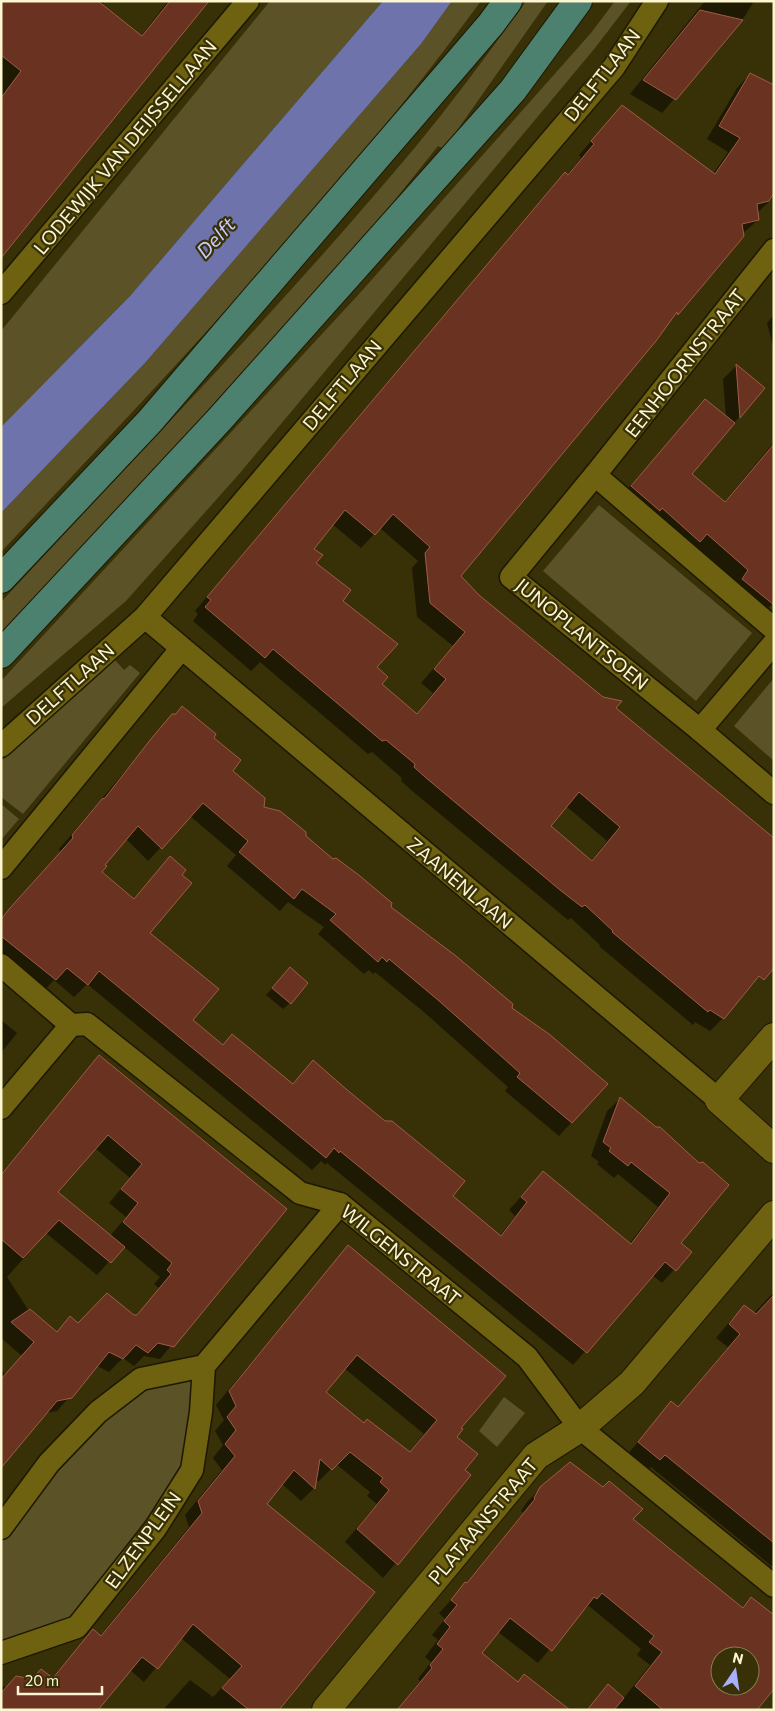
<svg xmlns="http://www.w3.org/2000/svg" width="775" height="1711" viewBox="0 0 775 1711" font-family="Commissioner,sans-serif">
	<rect width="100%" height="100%" fill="#383007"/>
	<g fill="#5b5327">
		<path d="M270,1H383L130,296L1,427V331Z"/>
		<path d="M452,1H481C337,198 168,374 1,552V513L145,363L421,44Z"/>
		<path d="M526,1H548L444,149L438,146L382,216L386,220L1,634V602C141,451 285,303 417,145C455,99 491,50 526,1Z"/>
		<path d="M615,1H631L595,48L240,473L126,601L1,708V681L359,294L591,33Z"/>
		<path d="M599,505L752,633L696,701L543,571Z"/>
		<path d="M115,660L124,670L130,665L140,673L23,814L1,797V761Z"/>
		<path d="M774,678V761L734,726Z"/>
		<path d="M1,804L19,819L1,840Z"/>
		<path d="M204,1366L184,1469L71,1618L14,1641L1,1640V1539L87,1430L142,1385Z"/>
		<path d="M504,1397L525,1413L497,1447L479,1431Z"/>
	</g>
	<path fill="#6e73ab" d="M383,1H452L421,44L145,363L1,513V427L130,296Z"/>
	<g fill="#0007" fill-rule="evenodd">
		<path d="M1,1H105L102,5L140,37L168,1H207L1,257Z"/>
		<path d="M705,1H754L745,16L662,113L630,94Z"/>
		<path d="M750,74L772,199L757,213L758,220L742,234L739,240L666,325L459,577L478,596L614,709L723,1018L710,1031L695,1022L693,1025L599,946L600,945L571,918L568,920L411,790L401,781L402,778L372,752L368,754L260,662L251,671L193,621L198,614L195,611L552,187L565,174L567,175L581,158L579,155L622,106L713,174L728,152L707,139L737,88ZM332,524L361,548L380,528L418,561L412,568L417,617L453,646L421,683L433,693L416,715L380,685L376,668L341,601L315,564L312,549ZM566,806L607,841L591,861L549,826Z"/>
		<path d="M774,315V350L767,323Z"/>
		<path d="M736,366L763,388L691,475L724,502L774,442V602L760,616L619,499L705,400L726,417L723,379Z"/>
		<path d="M172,716L212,738L231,771L263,808L304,836L511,1008L571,1123L559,1136L505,1091L508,1087L425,1013L375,972L373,974L369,970L364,974L318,934L324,927L288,902L280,911L227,866L236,855L190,816L148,861L126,839L104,865L100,872L133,900L170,858L148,933L191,1020L222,1046L232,1036L292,1085L313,1062L451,1196L499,1237L515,1216L509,1210L543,1172L629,1244L658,1207L618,1174L614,1178L597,1164L599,1162L591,1156L607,1111L620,1099L655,1128H659L679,1243L690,1252L662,1283L652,1275L573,1365L327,1163L325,1165L321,1161L312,1170L87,984L74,997L54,980L42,993L1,959V918L60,852L59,849Z"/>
		<path d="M284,975L290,1003L283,1009L266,995Z"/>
		<path d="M1,1020L17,1033L1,1053Z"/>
		<path d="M99,1057L285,1209L160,1359L144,1356L134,1366L123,1358L109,1372L97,1366L57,1411L45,1413L1,1466V1370L6,1374L22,1356L1,1338V1174ZM95,1148L130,1178L109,1203L126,1217L110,1236L56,1192ZM46,1233L97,1275L123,1246L160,1277L154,1284L159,1288L136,1317L78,1325L70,1318L56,1333L27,1308L7,1277Z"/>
		<path d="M348,1247L458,1429L456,1437L463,1470L470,1475L383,1578L345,1542L377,1504L367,1496L370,1492L336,1464L318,1482L316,1480L314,1488L301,1501L282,1484L265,1504L278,1710H163L190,1680L213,1697L230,1679L181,1638L144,1682L130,1670L1,1710V1686L6,1687L16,1677L31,1680L52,1678L93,1631L100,1636L189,1527L185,1515L222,1470L213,1458L223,1445L215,1431L224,1420L216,1405ZM344,1368L424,1434L409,1453L364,1424L324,1392Z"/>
		<path d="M774,1292V1568L651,1467L646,1473L626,1456L671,1403L677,1408L728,1347L716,1338L731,1320L745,1307L753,1314Z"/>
		<path d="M541,1488L632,1519L742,1608L751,1598L756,1710H586L608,1686L623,1699L650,1665L637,1655L641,1649L589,1606L582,1610L538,1663L498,1632L481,1653L517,1683L524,1676L568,1710H397L420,1681L418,1679L431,1662L425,1657L438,1640L432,1635L445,1619L439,1613L466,1584L523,1513L521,1511L527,1502ZM720,1656H750V1686H720Z"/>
	</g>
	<g fill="#6a3220" stroke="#a05c46" fill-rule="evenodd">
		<path d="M1,1H98L142,36L170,1H209L1,258V98L21,71L1,55Z"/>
		<path d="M700,10L743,20L676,100L643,80Z"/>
		<path d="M750,73L774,85V193L769,201L757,204L759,220L742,224L744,236L740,241L678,315L677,312L656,341L461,576L479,595L603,697L622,701L616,708L774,838V968L764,980L759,976L724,1019L710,1010L708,1012L612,932L613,931L585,905L582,907L560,890L425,777L414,767L415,764L386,740L382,741L273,649L265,658L205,607L211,600L207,597L565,172L568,175L594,144L591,141L622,105L715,174L740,138L719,126ZM345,510L375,535L393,514L430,547L425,553L430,603L465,632L434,669L446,679L417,714L382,684L388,677L377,667L398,644L343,601L351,590L316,563L323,555L314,549ZM579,792L620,827L592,861L551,826Z"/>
		<path d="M736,364L765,388L740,418Z"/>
		<path d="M705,399L735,423L692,474L725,502L774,444V605L742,579L748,570L707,534L700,542L662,508L660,511L631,486Z"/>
		<path d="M182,706L216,734L214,738L241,760L233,771L265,798L264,807L280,811L295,823L306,832V836L333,859L336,858L360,876L392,903L391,907L456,956L513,1004L512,1008L549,1034L608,1084L572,1123L517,1077L520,1073L438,1000L389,959L387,962L382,957L378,962L330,920L336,914L302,889L294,899L239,852L248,841L203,803L162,849L138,826L105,865L107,866L102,872L134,899L170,856L186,870L182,875L192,883L150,933L219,989L193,1020L223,1045L232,1034L293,1084L313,1060L346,1089L385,1121H392L465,1181L453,1196L501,1236L527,1202L521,1197L543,1171L631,1244L670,1193L631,1162L628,1166L609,1151L611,1148L603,1142L620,1097L656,1127H660L699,1163L703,1162L729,1185L681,1243L692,1252L676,1271L665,1262L587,1353L340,1151L339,1153L334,1148L326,1158L99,971L88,985L67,968L56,980L1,936L2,918L10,908L73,838L72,835L102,799L105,798L151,739L172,714H176Z"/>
		<path d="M290,967L308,983L291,1004L272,988Z"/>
		<path d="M99,1055L287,1209L174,1347L158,1343L148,1353L136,1345L123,1359L109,1352L72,1398L57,1401L1,1468V1379L34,1342L11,1322L30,1309L57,1332L70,1316L78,1323L107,1293L134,1315H137L171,1274L167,1270L172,1263L123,1222L138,1203L121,1189L142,1164L108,1135L58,1192L125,1247L111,1263L59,1220L23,1258L1,1239V1175Z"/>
		<path d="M348,1245L506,1376L461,1428L463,1429L457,1437L478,1454L465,1470L471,1475L398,1565L357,1529L389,1490L380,1482L383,1478L350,1452L332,1470L320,1459L315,1489L294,1470L267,1504L375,1592L279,1710H249L222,1688L242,1666L193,1624L158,1669L142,1657L98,1710H1V1693L16,1676L32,1679L41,1669L53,1678L93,1629L101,1636L202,1513L198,1501L235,1456L225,1444L236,1430L227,1417L236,1406L229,1391ZM357,1355L437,1420L410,1452L367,1419L364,1423L326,1392Z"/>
		<path d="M774,1295V1543L665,1455L660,1460L638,1442L671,1401L678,1407L740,1334L729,1324L744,1305L756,1314Z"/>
		<path d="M570,1462L603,1487L609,1481L643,1509L633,1519L743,1608L751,1597L774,1615V1689L757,1710H663L635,1686L662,1652L649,1642L654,1636L602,1593L597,1599L594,1597L552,1651L510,1618L482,1653L518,1682L524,1674L570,1710H397L432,1668L430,1665L443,1649L437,1644L450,1627L444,1621L457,1605L451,1600L465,1582L467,1583L535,1499L534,1498L540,1487ZM720,1656H750V1686H720Z"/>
		<path d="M608,1684L624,1698L614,1710H587Z"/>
	</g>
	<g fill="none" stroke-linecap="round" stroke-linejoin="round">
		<defs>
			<g id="minor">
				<path d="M1,293L248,1"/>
				<path d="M595,475L774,250"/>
				<path d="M145,617L719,1100"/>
				<path d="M774,629L595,475L511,577L700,730L774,793"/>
				<path d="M700,730L774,643"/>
				<path d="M1,746L145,617L614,67L657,1"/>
				<path d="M1,868L181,649"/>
				<path d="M1,965L71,1025L87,1024L300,1193L340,1204L527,1357L580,1428L774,1586"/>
				<path d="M1,1108L71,1025"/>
				<path d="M1,1528L49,1463L98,1412L141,1379L204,1366"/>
				<path d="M1,1653L77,1627L155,1529L192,1470L201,1412L204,1366L340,1204"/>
			</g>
			<g id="tertiary">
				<path d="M774,1037L719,1100L774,1149"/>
				<path d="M326,1710L536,1456L580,1428L632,1383L774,1215"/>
			</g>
			<g id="primary">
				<path d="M1,579L150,421L491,24L508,1"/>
				<path d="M1,654L219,420L513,90L578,1"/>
			</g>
		</defs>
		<use href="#minor" stroke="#1d1803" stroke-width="25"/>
		<use href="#tertiary" stroke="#1d1803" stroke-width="30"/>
		<use href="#primary" stroke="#1d1803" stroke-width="30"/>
		<use href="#minor" stroke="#6e610f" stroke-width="22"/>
		<use href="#tertiary" stroke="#6e610f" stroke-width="28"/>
		<use href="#primary" stroke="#4c8170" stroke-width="28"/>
	</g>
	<g text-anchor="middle" stroke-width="4.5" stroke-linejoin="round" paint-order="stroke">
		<g font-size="19" fill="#fcf6d1" stroke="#383007">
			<text transform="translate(602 75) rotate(-52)" y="7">DELFTLAAN</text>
			<text transform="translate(125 147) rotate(-50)" y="7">LODEWIJK VAN DEIJSSELLAAN</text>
			<text transform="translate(685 363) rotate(-52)" y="7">EENHOORNSTRAAT</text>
			<text transform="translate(342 385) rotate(-50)" y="7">DELFTLAAN</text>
			<text transform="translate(582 634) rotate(39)" y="7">JUNOPLANTSOEN</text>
			<text transform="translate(70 684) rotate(-42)" y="7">DELFTLAAN</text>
			<text transform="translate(460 883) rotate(40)" y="7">ZAANENLAAN</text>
			<text transform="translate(401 1255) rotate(39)" y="7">WILGENSTRAAT</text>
			<text transform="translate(483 1521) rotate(-50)" y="7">PLATAANSTRAAT</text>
			<text transform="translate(143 1540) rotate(-54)" y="7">ELZENPLEIN</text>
		</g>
		<g font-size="20" font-style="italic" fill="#c5cbfd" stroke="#383007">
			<text transform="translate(216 238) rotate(-47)" y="7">Delft</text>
		</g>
	</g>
	<rect width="775" height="1711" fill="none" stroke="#fcf6d1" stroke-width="5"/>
	<g transform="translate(735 1671) rotate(13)"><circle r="24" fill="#383007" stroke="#867f58"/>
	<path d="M0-4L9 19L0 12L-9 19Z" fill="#a8b0fc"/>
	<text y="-8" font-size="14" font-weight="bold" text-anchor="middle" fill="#fcf6d1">N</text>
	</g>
	<path d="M18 1686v8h84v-8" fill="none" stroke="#fcf6d1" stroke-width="2.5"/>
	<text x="25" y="1686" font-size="15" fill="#fcf6d1" stroke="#383007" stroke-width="4" paint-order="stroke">20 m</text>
</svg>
